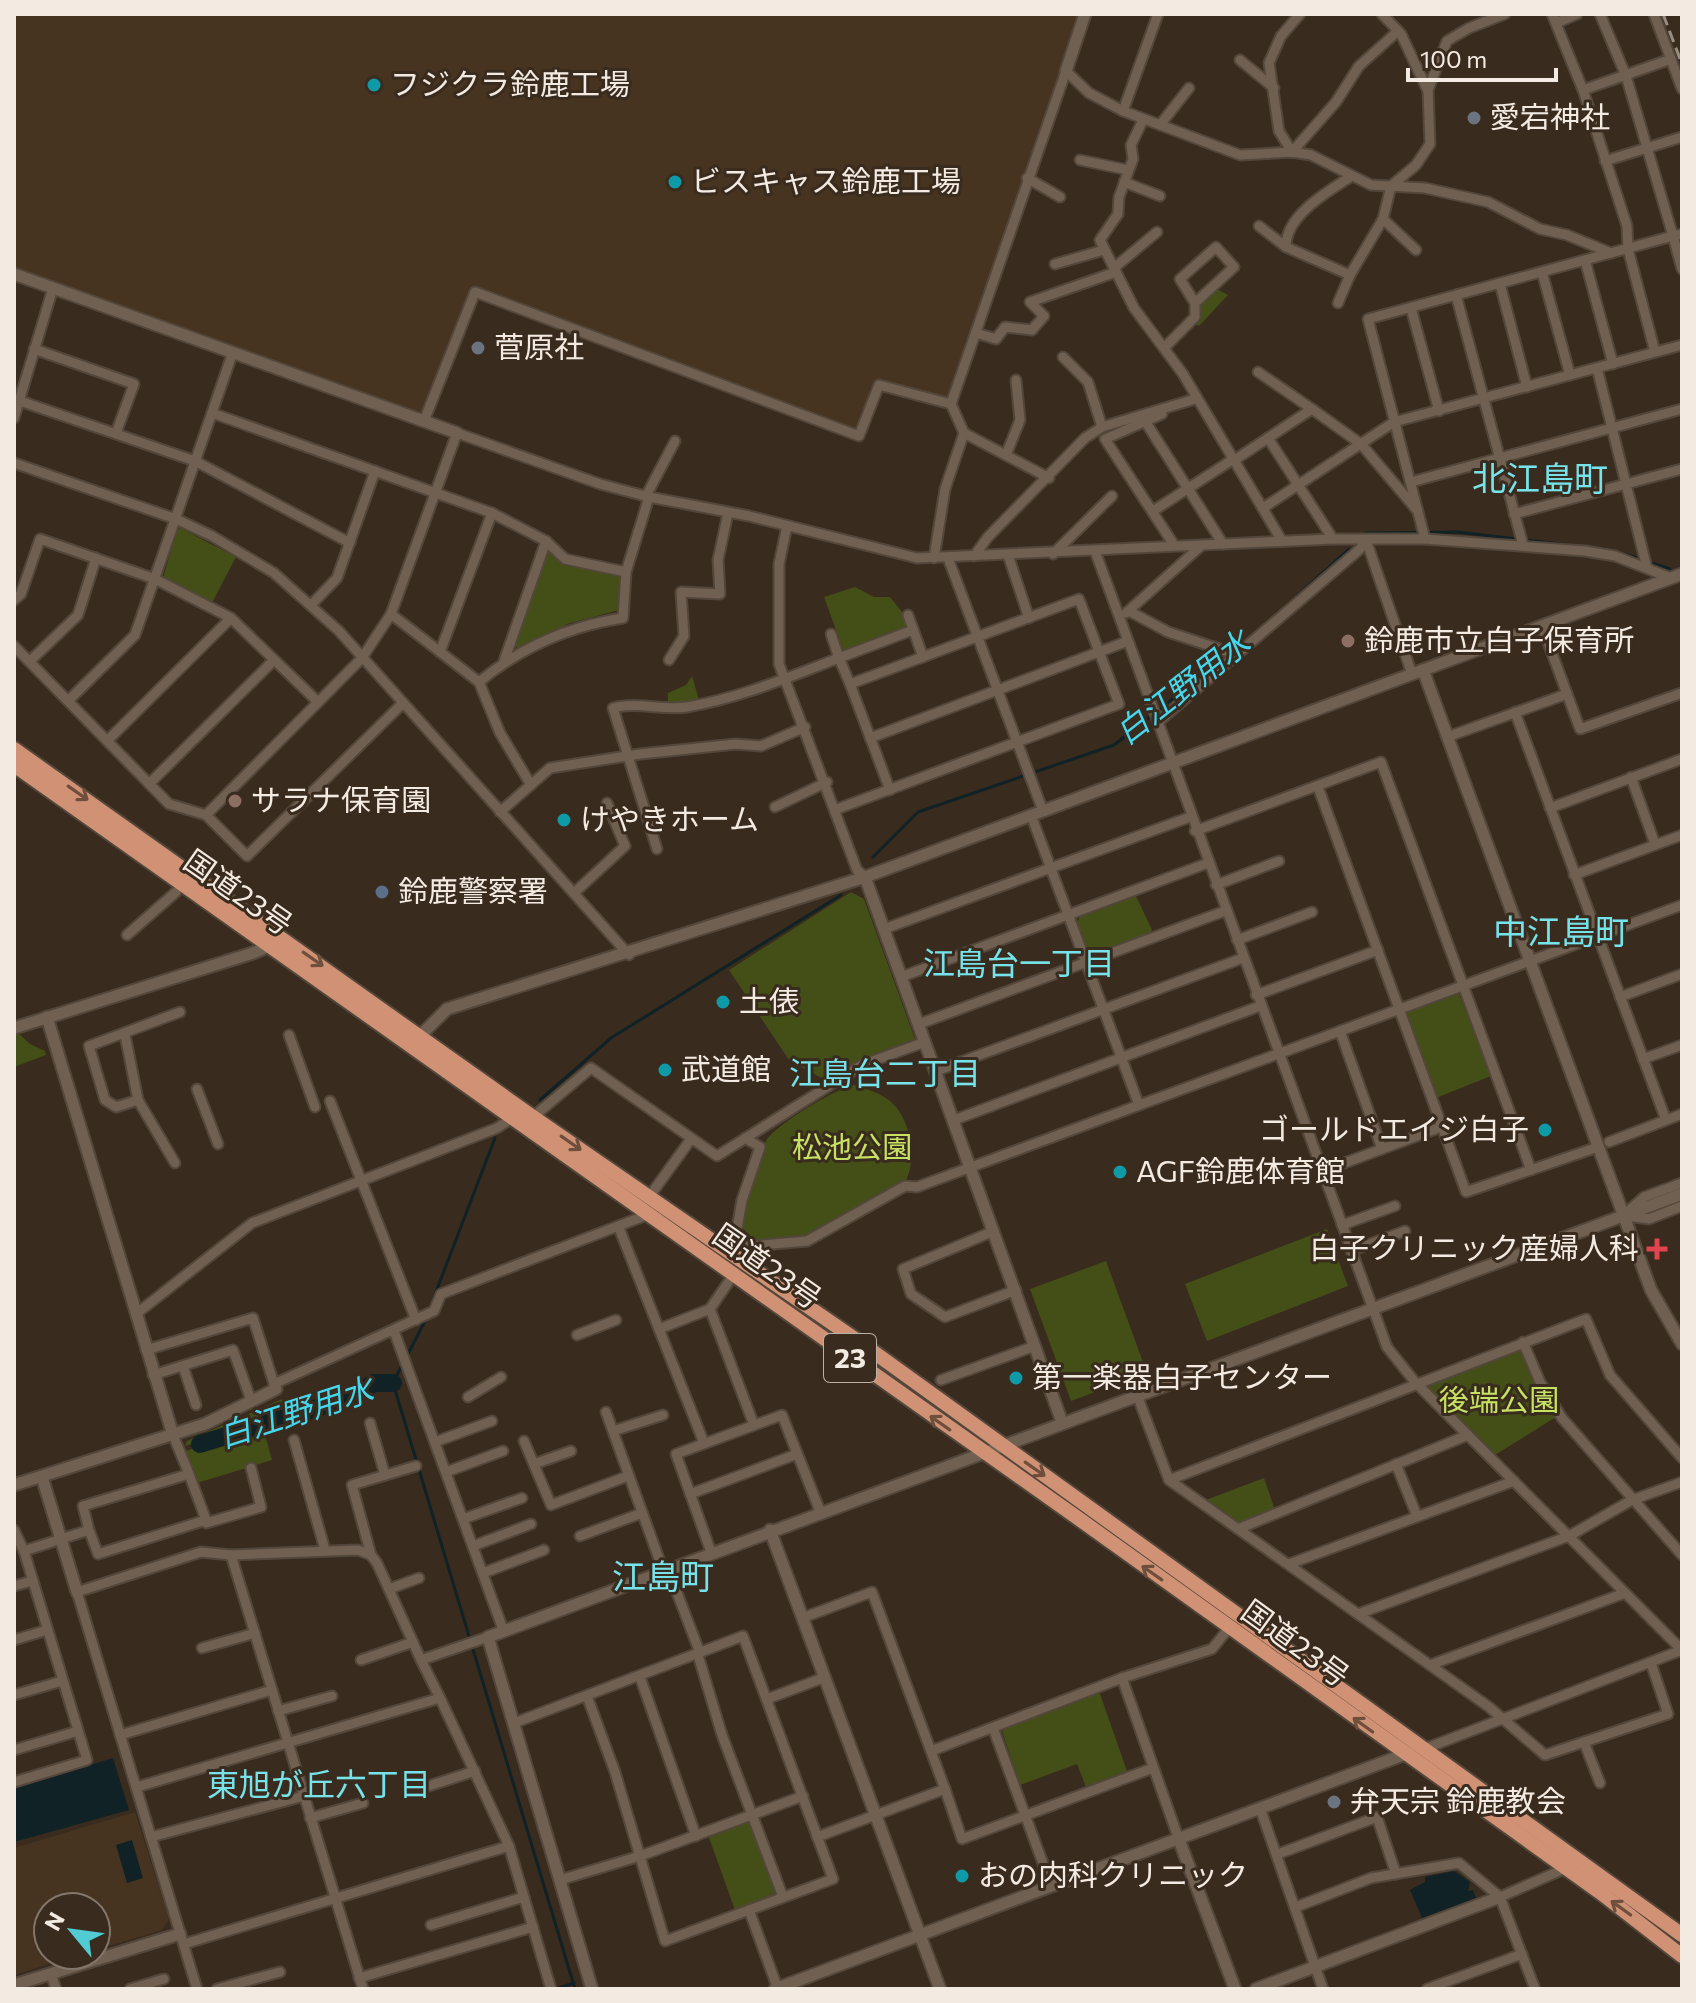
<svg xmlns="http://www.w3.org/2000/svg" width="1696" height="2003" viewBox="0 0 1696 2003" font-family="Commissioner,'Noto Sans JP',sans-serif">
	<rect width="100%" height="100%" fill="#392b1e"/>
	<g fill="#463320">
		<path d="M14,14H1080L950,398L942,399L879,380L858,429L852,430L474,289L425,409L418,413L14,269Z"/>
		<path d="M135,1812L169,1919L162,1930L96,1950V1907H48V1955H78L14,1975V1848Z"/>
	</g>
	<g fill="#444e17">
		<path d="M1217,289L1228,295L1199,326L1195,324L1202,303Z"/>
		<path d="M180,528L236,557L212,603L163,578L177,530Z"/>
		<path d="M551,551L565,564L617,574L621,578L619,610L567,624L553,635L520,650L513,645L546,552Z"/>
		<path d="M855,587L874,597H890L902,612L909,628L844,652L824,597Z"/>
		<path d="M692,676L699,700L668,703V693L686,685Z"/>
		<path d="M851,892L864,899L915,1039L860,1060L825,1080L789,1060L729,970Z"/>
		<path d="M1135,894L1152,930L1150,935L1096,955L1088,951L1077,922L1081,915Z"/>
		<path d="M1458,991L1491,1076L1436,1098L1406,1015L1410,1010Z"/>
		<path d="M17,1032L30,1044L45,1051L46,1055L14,1067V1033Z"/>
		<path d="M854,1085C866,1089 879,1092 890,1101C911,1118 919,1163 903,1185L807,1237L752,1240L740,1224C744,1197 752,1165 766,1141C774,1126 836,1088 854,1085Z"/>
		<path d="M1327,1229L1348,1286L1207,1341L1185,1284Z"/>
		<path d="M1106,1261L1147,1373L1071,1401L1030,1289Z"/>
		<path d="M1517,1348L1523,1351L1556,1417L1495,1455L1427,1387L1429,1381Z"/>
		<path d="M282,1399L286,1414L185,1446L187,1441Z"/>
		<path d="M263,1427L272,1460L197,1483L185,1451Z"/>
		<path d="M1264,1478L1275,1510L1240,1524L1206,1500Z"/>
		<path d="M1099,1691L1127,1771L1086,1787L1077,1764L1020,1785L1001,1728Z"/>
		<path d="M746,1822L751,1824L776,1890L774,1896L735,1910L708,1835Z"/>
	</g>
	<g fill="#102225">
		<path d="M113,1758L129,1810L14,1842V1789Z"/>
		<path d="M132,1840L143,1878L127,1883L116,1845Z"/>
		<path d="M1454,1871L1470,1882L1468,1891L1473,1890L1476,1898L1422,1918L1410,1890L1425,1882V1877Z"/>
	</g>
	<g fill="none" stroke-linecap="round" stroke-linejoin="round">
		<g stroke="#102225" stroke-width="3">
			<path d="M1365,533L1457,532L1605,549L1642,559"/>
			<path d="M1649,562L1670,569"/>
			<path d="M1277,614L1349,549"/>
			<path d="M1234,650L1262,627"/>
			<path d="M873,857L918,812L1114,745L1229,655"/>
			<path d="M540,1100L611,1038L841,895"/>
			<path d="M429,1310L495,1138"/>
			<path d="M407,1356L427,1317"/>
			<path d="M403,1363L393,1383L575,1989"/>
			<path d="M559,1988L574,1983"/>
		</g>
		<path stroke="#102225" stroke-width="18" d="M200,1444L343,1400L374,1383H393"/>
		<defs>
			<g id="minor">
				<path d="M1382,14L1401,34L1427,89"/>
				<path d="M1552,14L1583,90L1627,226L1628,249L1655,352"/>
				<path d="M1600,14L1626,76L1673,236L1682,234"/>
				<path d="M1654,14L1682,89"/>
				<path d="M1556,23L1577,14"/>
				<path d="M1240,60L1274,88"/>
				<path d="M1583,90L1671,59"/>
				<path d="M1123,111L1158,14"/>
				<path d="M1143,120L1131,145L1133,159L1119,197L1118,214L1100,240L1134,308L1183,374L1282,541"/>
				<path d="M1160,125L1189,88"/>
				<path d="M1292,152L1336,102L1359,66L1398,31"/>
				<path d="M1292,152L1279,131L1269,63L1281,36L1300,14"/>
				<path d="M1080,160L1128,170"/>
				<path d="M1605,161L1682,137"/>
				<path d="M1352,176C1328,191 1285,216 1286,247L1350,275L1383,219L1391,186L1416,165L1430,144L1428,90L1447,41L1469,28L1505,14"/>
				<path d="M1027,178L1060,197"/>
				<path d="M1124,182L1160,196"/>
				<path d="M1383,219L1416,250"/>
				<path d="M1259,226L1286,247"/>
				<path d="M1585,260L1613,364"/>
				<path d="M1055,264L1104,250"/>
				<path d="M1114,268L1157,232"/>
				<path d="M1542,272L1570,375"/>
				<path d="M1500,284L1527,387"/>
				<path d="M1456,295L1523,545"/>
				<path d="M1338,303L1350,275"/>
				<path d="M1411,308L1439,411"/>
				<path d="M976,333L996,339L1005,327L1032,330L1044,316L1030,302L1116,272"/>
				<path d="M1165,347L1195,317V303L1234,267L1216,247L1180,279L1195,303"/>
				<path d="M34,349L134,384L116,433"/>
				<path d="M1063,357L1088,382L1102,427"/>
				<path d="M1597,368L1647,568"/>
				<path d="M1258,372L1312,409"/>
				<path d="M20,401L195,461L350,543"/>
				<path d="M212,413L492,513L546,541L565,559L626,572"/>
				<path d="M1162,414L1105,439L1174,545"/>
				<path d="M14,418L53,288"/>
				<path d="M424,421L475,292L859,436L879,385L951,404"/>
				<path d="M1145,421L1223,544"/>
				<path d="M964,433L1049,478"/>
				<path d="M1268,438L1333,539"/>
				<path d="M1006,455L1020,420L1016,380"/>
				<path d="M1233,461L1312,409L1361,444L1416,509"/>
				<path d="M14,463L176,519L212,536L274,573L339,631L629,955"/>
				<path d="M1411,482L1682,409"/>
				<path d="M646,496L675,441"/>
				<path d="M1263,508L1394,422L1682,345"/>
				<path d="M1153,511L1232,460"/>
				<path d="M1514,514L1682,469"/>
				<path d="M787,526L779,564V664L857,870L865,877"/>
				<path d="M1425,539L1368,319L1673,236L1682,269"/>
				<path d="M1366,540L1360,549L1158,722L1387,1347L1415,1382L1682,1650"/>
				<path d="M1366,540L1412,674"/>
				<path d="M1095,551L1158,722"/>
				<path d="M1053,554L1112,496"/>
				<path d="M1008,555L1029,618"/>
				<path d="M974,556L988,537L1085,438L1102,427L1195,399"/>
				<path d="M934,558L945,489L964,433L951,404L1066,71L1089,93L1123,111L1240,155L1292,152L1311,155L1371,185L1425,188L1488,202L1540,229L1567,235L1611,253"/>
				<path d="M948,558L1043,811"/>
				<path d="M14,600L21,594L40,539L155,579L231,618L318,702"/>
				<path d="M312,604L337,578L375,471"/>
				<path d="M1129,611L1168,632L1238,655"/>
				<path d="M1126,613L1202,545"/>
				<path d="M391,614L479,682L500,733L531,785"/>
				<path d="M908,615L923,657"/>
				<path d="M1542,626L1580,729L1682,693"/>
				<path d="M831,634L839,658L913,630"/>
				<path d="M14,646L169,804L206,815L247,856L403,703"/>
				<path d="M440,652L492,513"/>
				<path d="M669,660L684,636L681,592L720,594L718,560L728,513"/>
				<path d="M30,661L78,615L96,558"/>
				<path d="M504,661L546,541"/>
				<path d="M479,682C520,648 570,626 623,618L626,572L649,497"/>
				<path d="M850,684L890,790"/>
				<path d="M69,700L135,635L233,352"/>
				<path d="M1515,712L1666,1120"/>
				<path d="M1447,737L1567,694"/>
				<path d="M870,738L1128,641"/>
				<path d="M108,740L231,618"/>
				<path d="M1631,777L1655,844"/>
				<path d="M150,783L274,660"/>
				<path d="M1318,787L1466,1192L1598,1147"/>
				<path d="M775,807L827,782"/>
				<path d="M1550,808L1682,759"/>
				<path d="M500,812L550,768L640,754L736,744L761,746L805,727"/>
				<path d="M206,815L362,658L391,614L457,433L600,484L649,497L749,516L917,558L1333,539H1425L1585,551L1615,556L1671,578"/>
				<path d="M1031,815L1139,1105"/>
				<path d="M1195,831L1381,762L1531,1170"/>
				<path d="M657,849L613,708C638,701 662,711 687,707C740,698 789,677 839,658L850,684L1079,599L1119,704L837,809"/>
				<path d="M1574,875L1682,835"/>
				<path d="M1216,885L1279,861"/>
				<path d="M574,893L625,846L607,803"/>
				<path d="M884,929L1190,817"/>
				<path d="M127,935L176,892"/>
				<path d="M1237,940L1312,912"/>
				<path d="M901,977L1208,863"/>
				<path d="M1256,995L1378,950"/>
				<path d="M1620,997L1682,974"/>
				<path d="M919,1024L1225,911"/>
				<path d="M1340,1031L1382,1149"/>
				<path d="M125,1035L138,1100L175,1163"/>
				<path d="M289,1035L315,1107"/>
				<path d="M1643,1059L1682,1045"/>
				<path d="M936,1071L1243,958"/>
				<path d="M197,1089L218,1144"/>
				<path d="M138,1100L116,1107L105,1100L89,1046L180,1012"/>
				<path d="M330,1101L416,1320"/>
				<path d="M533,1117L591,1068L717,1156L862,1065L925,1042"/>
				<path d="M954,1120L1260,1006"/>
				<path d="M745,1138L760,1147L742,1200L736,1234L752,1246L807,1241L905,1186L917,1187L1682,905"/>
				<path d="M1609,1142L1682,1114"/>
				<path d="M1323,1171L1441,1127"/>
				<path d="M649,1197L691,1139"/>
				<path d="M1626,1213L1644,1197L1682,1183"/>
				<path d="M1627,1216L1649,1219L1682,1206"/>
				<path d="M1342,1225L1395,1206"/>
				<path d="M619,1228L704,1443"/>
				<path d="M994,1231L903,1269L911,1294L945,1317L1016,1290"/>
				<path d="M1351,1251L1405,1231"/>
				<path d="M710,1309L754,1425"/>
				<path d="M136,1314L252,1223L497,1128L511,1119"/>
				<path d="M659,1329L710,1309L734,1274"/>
				<path d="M394,1331L504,1632"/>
				<path d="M577,1335L616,1320"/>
				<path d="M1523,1342L1540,1382L1562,1418L1682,1555"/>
				<path d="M146,1350L253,1318L275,1387"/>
				<path d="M183,1366L196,1405"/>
				<path d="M153,1375L233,1350L251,1400"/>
				<path d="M941,1380L1035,1346"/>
				<path d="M274,1384L434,1311L441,1294L647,1215"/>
				<path d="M1137,1395L1169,1480L1489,1707L1545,1755L1668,1714L1651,1663"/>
				<path d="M468,1397L501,1377"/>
				<path d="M606,1412L663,1570"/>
				<path d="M370,1423L385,1475"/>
				<path d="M613,1431L663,1415"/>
				<path d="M173,1435L189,1474"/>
				<path d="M294,1440L325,1550"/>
				<path d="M524,1441L551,1505L628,1476"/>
				<path d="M435,1442L492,1421"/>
				<path d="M534,1464L571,1451"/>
				<path d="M1396,1464L1417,1516"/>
				<path d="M446,1472L503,1451"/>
				<path d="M1169,1480L1586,1319L1610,1375L1682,1458"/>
				<path d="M690,1494L797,1454"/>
				<path d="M463,1519L522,1498"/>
				<path d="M206,1523L261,1507L251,1468"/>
				<path d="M1238,1529L1468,1435"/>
				<path d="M14,1530L24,1551L87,1760L14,1782"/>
				<path d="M580,1536L642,1513"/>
				<path d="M473,1546L531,1524"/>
				<path d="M24,1551L89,1530L98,1554L206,1520L189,1474L83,1506L89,1530"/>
				<path d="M711,1552L676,1454L782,1415L820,1511"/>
				<path d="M231,1555L363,1989"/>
				<path d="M371,1555L352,1485L416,1466"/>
				<path d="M1289,1564L1514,1481"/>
				<path d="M668,1569L700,1653"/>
				<path d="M483,1573L544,1550"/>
				<path d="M14,1586L32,1581"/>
				<path d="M389,1589L419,1578"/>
				<path d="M1358,1614L1569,1536L1632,1500L1682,1482"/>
				<path d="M802,1618L872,1592L945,1789L817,1837"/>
				<path d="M14,1640L47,1630"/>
				<path d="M202,1648L255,1633"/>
				<path d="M698,1655L722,1735L783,1897"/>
				<path d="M361,1660L413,1642"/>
				<path d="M421,1660L440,1698"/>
				<path d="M1430,1665L1625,1593"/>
				<path d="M640,1677L696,1836"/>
				<path d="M1122,1678L1178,1837"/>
				<path d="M14,1695L62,1681"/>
				<path d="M767,1699L823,1678"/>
				<path d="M278,1711L332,1696"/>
				<path d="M514,1723L743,1636L833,1879L665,1941L615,1772L587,1696"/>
				<path d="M993,1728L1051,1885"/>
				<path d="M120,1735L272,1690"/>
				<path d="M1584,1742L1600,1783"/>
				<path d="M1424,1749L1682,1650"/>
				<path d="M14,1750L78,1731"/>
				<path d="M931,1751L1122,1678L1212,1649L1229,1628"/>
				<path d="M137,1787L440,1698L509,1846L551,1989"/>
				<path d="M945,1789L962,1839L1153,1768"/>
				<path d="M413,1791L475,1771"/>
				<path d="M1260,1808L1323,1989"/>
				<path d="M310,1818L363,1803"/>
				<path d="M151,1837L304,1796"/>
				<path d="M1278,1854L1377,1817L1396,1874"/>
				<path d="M560,1880L640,1856L803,1796"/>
				<path d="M1500,1897L1564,1869"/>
				<path d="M1296,1907L1371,1878L1459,1863L1500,1897L1535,1989"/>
				<path d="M749,1910L778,1989"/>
				<path d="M431,1925L524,1897"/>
				<path d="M184,1944L509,1846"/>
				<path d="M51,1974L56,1989"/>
				<path d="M359,1978L533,1927"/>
				<path d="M130,1989L164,1979"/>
				<path d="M197,1989L77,1592L201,1552L231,1555L358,1550L371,1555L377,1563L421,1660L488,1637"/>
				<path d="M217,1989L280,1972"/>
				<path d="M1427,1989L1522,1954"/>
			</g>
			<g id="tertiary">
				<path d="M1066,71L1085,14"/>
				<path d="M14,274L457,433"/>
				<path d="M1423,670L1651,1290L1682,1344"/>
				<path d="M865,877L1062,1422"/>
				<path d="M47,1017L173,1435"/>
				<path d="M14,1028L253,953L267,947L272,939"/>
				<path d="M415,1041L447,1009L865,877L1682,574"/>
				<path d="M42,1477L77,1592"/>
				<path d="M14,1485L205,1424L276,1389"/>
				<path d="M770,1530L940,1989"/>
				<path d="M1178,1837L1235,1989"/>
				<path d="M14,1985L180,1934"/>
				<path d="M592,1989L488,1637L1682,1194"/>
				<path d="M775,1989L1411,1752"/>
				<path d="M1256,1989L1500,1897"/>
			</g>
			<g id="trunk">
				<path d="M14,749L533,1117L868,1348L1682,1935"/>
				<path d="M14,765L1082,1521L1601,1893L1682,1956"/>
			</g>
		</defs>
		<use href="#minor" stroke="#53473b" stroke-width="13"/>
		<use href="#tertiary" stroke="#53473b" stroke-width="15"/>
		<use href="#trunk" stroke="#53473b" stroke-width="18"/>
		<use href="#minor" stroke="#706051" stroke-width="9"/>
		<use href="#tertiary" stroke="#706051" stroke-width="11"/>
		<use href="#trunk" stroke="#d09174" stroke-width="14"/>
		<path stroke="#978c81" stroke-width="3" stroke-dasharray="12 6" stroke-linecap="butt" d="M1663,14L1682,64"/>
	</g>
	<defs><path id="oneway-shaft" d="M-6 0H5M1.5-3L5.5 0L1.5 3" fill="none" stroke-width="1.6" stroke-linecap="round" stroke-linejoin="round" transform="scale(2)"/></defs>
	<g stroke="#6e4f3c">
		<use href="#oneway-shaft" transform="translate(78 793) rotate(35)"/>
		<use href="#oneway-shaft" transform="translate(313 959) rotate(35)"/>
		<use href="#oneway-shaft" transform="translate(571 1143) rotate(35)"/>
		<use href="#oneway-shaft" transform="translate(940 1423) rotate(-145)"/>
		<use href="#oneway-shaft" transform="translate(1035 1469) rotate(35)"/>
		<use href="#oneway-shaft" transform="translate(1152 1573) rotate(-145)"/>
		<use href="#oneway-shaft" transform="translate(1363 1725) rotate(-144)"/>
		<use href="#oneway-shaft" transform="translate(1621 1908) rotate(-144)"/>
	</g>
	<g fill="#0f9aa8" stroke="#392b1e" stroke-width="3">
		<circle cx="374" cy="85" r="8"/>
		<circle cx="675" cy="182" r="8"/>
		<circle cx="564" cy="820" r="8"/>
		<circle cx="723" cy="1002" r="8"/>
		<circle cx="665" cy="1070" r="8"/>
		<circle cx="1545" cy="1130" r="8"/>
		<circle cx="1120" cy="1172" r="8"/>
		<circle cx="1016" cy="1378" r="8"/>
		<circle cx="962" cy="1876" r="8"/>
	</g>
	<g fill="#6b7280" stroke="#392b1e" stroke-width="3">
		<circle cx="1474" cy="118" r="8"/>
		<circle cx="478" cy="348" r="8"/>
		<circle cx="1334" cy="1802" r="8"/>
	</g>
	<g fill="#8d6e63" stroke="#392b1e" stroke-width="3">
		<circle cx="1348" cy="641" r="8"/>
		<circle cx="235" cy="801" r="8"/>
	</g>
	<circle fill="#5c6f8a" stroke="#392b1e" stroke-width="3" cx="382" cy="892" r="8"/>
	<path fill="#e0444e" stroke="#392b1e" stroke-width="3" d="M1653 1237h8v8h8v8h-8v8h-8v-8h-8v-8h8z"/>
	<g text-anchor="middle" stroke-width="6" stroke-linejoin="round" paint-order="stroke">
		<rect fill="#392b1e" stroke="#bbb1a6" stroke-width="2" x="824" y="1334" width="52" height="48" rx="6"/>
		<g font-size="28" font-weight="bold" fill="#f3eae1">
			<text x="850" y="1368">23</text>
		</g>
		<g font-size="30" fill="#f3eae1" stroke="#392b1e" text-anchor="start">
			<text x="390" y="95">フジクラ鈴鹿工場</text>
			<text x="1490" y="128">愛宕神社</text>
			<text x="691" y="192">ビスキャス鈴鹿工場</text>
			<text x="494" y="358">菅原社</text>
			<text x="1364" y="651">鈴鹿市立白子保育所</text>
			<text x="251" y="811">サラナ保育園</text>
			<text x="580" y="830">けやきホーム</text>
			<text x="398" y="902">鈴鹿警察署</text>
			<text x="739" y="1012">土俵</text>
			<text x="681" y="1080">武道館</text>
			<text x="1529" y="1140" text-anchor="end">ゴールドエイジ白子</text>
			<text x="1136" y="1182">AGF鈴鹿体育館</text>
			<text x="1639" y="1259" text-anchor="end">白子クリニック産婦人科</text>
			<text x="1032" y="1388">第一楽器白子センター</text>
			<text x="1350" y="1812">弁天宗 鈴鹿教会</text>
			<text x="978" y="1886">おの内科クリニック</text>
		</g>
		<g font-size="30" fill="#f3eae1" stroke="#392b1e">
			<text transform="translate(238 893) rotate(35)" y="10">国道23号</text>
			<text transform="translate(767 1267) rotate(35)" y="10">国道23号</text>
			<text transform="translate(1295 1644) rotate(36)" y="10">国道23号</text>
		</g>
		<g font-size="30" fill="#c7e162" stroke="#392b1e">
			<text x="852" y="1158">松池公園</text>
			<text x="1499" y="1411">後端公園</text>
		</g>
		<g font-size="32" font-style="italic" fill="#45d7ed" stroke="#392b1e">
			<text transform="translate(1183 688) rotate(-38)" y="11">白江野用水</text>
			<text transform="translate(296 1413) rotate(-18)" y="11">白江野用水</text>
		</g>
		<g font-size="32" fill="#76e2e9" stroke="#392b1e">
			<text x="1019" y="975">江島台一丁目</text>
			<text x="885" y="1085">江島台二丁目</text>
			<text x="319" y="1796">東旭が丘六丁目</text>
		</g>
		<g font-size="34" fill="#76e2e9" stroke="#392b1e">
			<text x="1540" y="491">北江島町</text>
			<text x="1561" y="944">中江島町</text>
			<text x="663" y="1589">江島町</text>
		</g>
	</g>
	<rect width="1696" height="2003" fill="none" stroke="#f3eae1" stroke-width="32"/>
	<g transform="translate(72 1931) rotate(299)"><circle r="38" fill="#392b1e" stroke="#83776c" stroke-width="2"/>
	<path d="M0-6L14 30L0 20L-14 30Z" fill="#51ccd4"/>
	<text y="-12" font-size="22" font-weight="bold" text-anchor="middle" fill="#f3eae1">N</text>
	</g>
	<path d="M1408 68v12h148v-12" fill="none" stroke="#f3eae1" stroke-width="4"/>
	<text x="1420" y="68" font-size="24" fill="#f3eae1" stroke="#392b1e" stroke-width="6" paint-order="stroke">100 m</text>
</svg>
